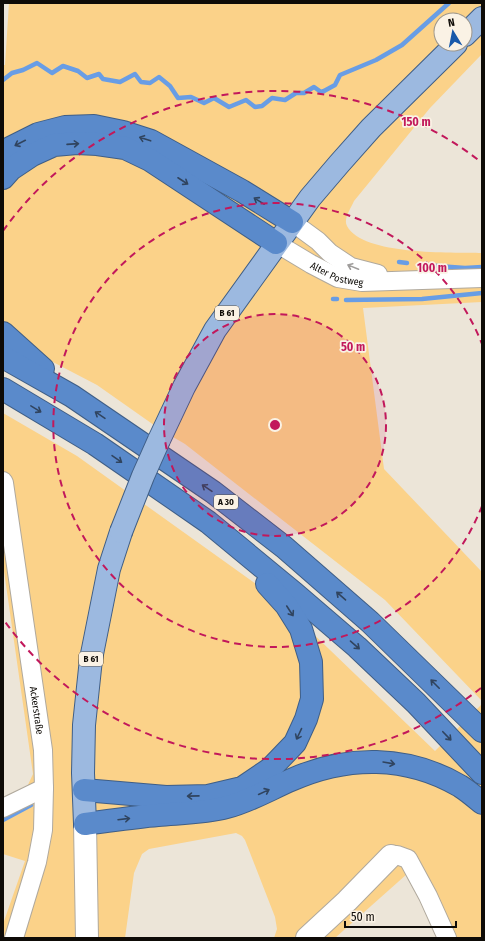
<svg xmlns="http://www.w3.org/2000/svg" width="485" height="941" viewBox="0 0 485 941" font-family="'Fira Sans Condensed',sans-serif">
	<rect width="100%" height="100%" fill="#ece5d8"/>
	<g fill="#fbd289" fill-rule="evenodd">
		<path d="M9,3H482V54L430,108L354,201C351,208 343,219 347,226C363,256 452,252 482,253V302L363,308L384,469L482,572V701L385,600L185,444L161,430L97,385L3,336V65H5ZM441,20H465V44H441Z"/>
		<path d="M3,413L77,456L277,599L435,751L482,704V938H452L416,866L335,938H274L277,929L275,917L245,840L242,836L236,833L149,849L142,854L134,873L125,938H3V924L25,861L3,854V799L27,787L33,774L3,564Z"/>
	</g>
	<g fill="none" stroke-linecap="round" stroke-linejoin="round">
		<g stroke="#689de5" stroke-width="4.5">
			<path d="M3,80L12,73L23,70L37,63L52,73L63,66L78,71L87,78L99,74L103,79L120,82L135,74L141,82L150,83L159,77L170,86L178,98L191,97L204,103L214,98L229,107L246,100L255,107L262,106L272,98L285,100L296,93H304L314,87L321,92L324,91L335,85L340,75L376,60L402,45L449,3"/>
			<path d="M399,262L407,263"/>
			<path d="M424,265L465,268L482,267"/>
			<path d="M333,299H337"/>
			<path d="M346,300L422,299L482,293"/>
			<path d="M3,820L31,805"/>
		</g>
		<defs>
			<g id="minor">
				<path d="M292,222L318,241L330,253L351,267L378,274"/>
				<path id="s1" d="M276,243L311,264L338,278L362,282L482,278"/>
				<path id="s2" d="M3,481L4,483L43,750L44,788L43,830L37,862L14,938"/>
				<path d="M3,808L44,788"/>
				<path d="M391,856L397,855L408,859L428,896L447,938"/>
			</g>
			<g id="tertiary">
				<path d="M85,824L87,938"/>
				<path d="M307,938L347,901L391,856"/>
			</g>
			<g id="primary">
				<path d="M465,35L482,18"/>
				<path d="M159,440L184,387L215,330L310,198L339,164L371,128L456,44"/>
				<path d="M85,824L83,773L84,725L91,659L109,569L121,532"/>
			</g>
			<g id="motorway">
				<path d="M3,154L10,148L38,134L65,127L94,126L123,132L151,141L242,191L292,222"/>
				<path d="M3,178L11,169L32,155L54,145L77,143L97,144L125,148L150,160L276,243"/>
				<path d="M3,333L43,369"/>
				<path d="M3,357L72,396L213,492L284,547L370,622L482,731"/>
				<path d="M3,389L95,444L208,522L294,593L357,647L416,703L482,773"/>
				<path d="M84,790L166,797L208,796L242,788L270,769L295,743L306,719L312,699L311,662L301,629L286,605L267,584"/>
				<path d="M85,824C109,821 134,817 158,815C181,813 205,813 227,807C250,801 270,789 291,780C347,755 407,755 460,786C468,791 475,797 482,803"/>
			</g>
		</defs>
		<use href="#minor" stroke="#b0a99d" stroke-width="20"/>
		<use href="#tertiary" stroke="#b0a99d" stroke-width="24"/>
		<use href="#primary" stroke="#3f5e86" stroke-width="24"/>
		<use href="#motorway" stroke="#3f5e86" stroke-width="24"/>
		<use href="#minor" stroke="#fff" stroke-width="18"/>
		<use href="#tertiary" stroke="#fff" stroke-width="22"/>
		<use href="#primary" stroke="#9cb9e0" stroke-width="22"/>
		<use href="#motorway" stroke="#5a8acb" stroke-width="22"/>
		<defs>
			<path id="primary-bridge" d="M121,532L143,476L159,440"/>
		</defs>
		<use href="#primary-bridge" stroke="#3f5e86" stroke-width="24" stroke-linecap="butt"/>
		<use href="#primary-bridge" stroke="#9cb9e0" stroke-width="22"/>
	</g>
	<defs><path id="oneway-shaft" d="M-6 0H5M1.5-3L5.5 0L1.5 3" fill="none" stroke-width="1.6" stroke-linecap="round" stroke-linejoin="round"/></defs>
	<g stroke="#30445f">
		<use href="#oneway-shaft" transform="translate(145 139) rotate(-162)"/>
		<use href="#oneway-shaft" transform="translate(20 143) rotate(153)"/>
		<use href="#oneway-shaft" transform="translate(73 144) rotate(-4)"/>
		<use href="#oneway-shaft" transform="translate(183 181) rotate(33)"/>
		<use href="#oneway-shaft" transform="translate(259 201) rotate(-148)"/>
		<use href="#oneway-shaft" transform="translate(36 409) rotate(31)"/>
		<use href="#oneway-shaft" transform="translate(100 415) rotate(-146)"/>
		<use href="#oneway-shaft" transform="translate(117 459) rotate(35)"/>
		<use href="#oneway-shaft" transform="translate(207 488) rotate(-146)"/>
		<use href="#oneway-shaft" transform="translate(341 596) rotate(-139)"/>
		<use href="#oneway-shaft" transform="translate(290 611) rotate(57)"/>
		<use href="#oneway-shaft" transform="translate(355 645) rotate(41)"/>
		<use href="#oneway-shaft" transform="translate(435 684) rotate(-135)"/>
		<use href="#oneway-shaft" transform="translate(299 734) rotate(115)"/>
		<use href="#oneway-shaft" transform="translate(447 736) rotate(46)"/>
		<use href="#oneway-shaft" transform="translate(389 763) rotate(10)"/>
		<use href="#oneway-shaft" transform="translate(264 792) rotate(-25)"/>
		<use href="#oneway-shaft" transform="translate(193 796) rotate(179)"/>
		<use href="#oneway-shaft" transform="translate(124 819) rotate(-7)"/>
	</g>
	<use stroke="#9f9d9c" href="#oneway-shaft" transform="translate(353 267) rotate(-158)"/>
	<circle cx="275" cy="425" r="111" fill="#c2185b" fill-opacity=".12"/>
	<g fill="none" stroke="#c2185b" stroke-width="2" stroke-dasharray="7 5">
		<circle cx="275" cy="425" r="111"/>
		<path d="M482 506A222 222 0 1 1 482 344"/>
		<path d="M481 688A334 334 0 0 1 3 619M3 231A334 334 0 0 1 481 162"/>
	</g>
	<g text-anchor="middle" stroke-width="3.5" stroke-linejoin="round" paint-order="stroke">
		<g fill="#faf2e5" stroke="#55504a" stroke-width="1">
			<rect x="215" y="306" width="24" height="14" rx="3"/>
			<rect x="214" y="495" width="24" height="14" rx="3"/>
			<rect x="79" y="652" width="24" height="14" rx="3"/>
		</g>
		<g font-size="9" font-weight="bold" fill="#0e0b07">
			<text x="227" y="316">B 61</text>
			<text x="226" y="505">A 30</text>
			<text x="91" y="662">B 61</text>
		</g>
		<g font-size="10" fill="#0e0b07" stroke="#faf2e5">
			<text dy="4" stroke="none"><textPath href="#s1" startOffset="69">Alter Postweg</textPath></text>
			<text dy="4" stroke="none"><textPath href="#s2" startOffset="232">Ackerstraße</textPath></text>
		</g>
	</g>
	<circle cx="275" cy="425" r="6" fill="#c2185b" stroke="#faf2e5" stroke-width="2"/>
	<g font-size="12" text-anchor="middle" font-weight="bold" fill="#c2185b" stroke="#faf2e5" stroke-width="3.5" stroke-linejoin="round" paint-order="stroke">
		<text x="416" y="126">150 m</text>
		<text x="432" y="272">100 m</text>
		<text x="353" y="351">50 m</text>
	</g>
	<rect width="485" height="941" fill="none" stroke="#0e0b07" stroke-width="8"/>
	<g transform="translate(453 32) rotate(350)"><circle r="19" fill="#faf2e5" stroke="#9c968c"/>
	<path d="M0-3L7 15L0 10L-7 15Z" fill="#1859aa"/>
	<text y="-6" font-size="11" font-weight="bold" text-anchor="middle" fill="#0e0b07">N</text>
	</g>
	<path d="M345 921v6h111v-6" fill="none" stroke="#0e0b07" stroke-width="2"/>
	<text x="351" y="921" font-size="12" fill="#0e0b07" stroke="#faf2e5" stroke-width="3" paint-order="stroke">50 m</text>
</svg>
